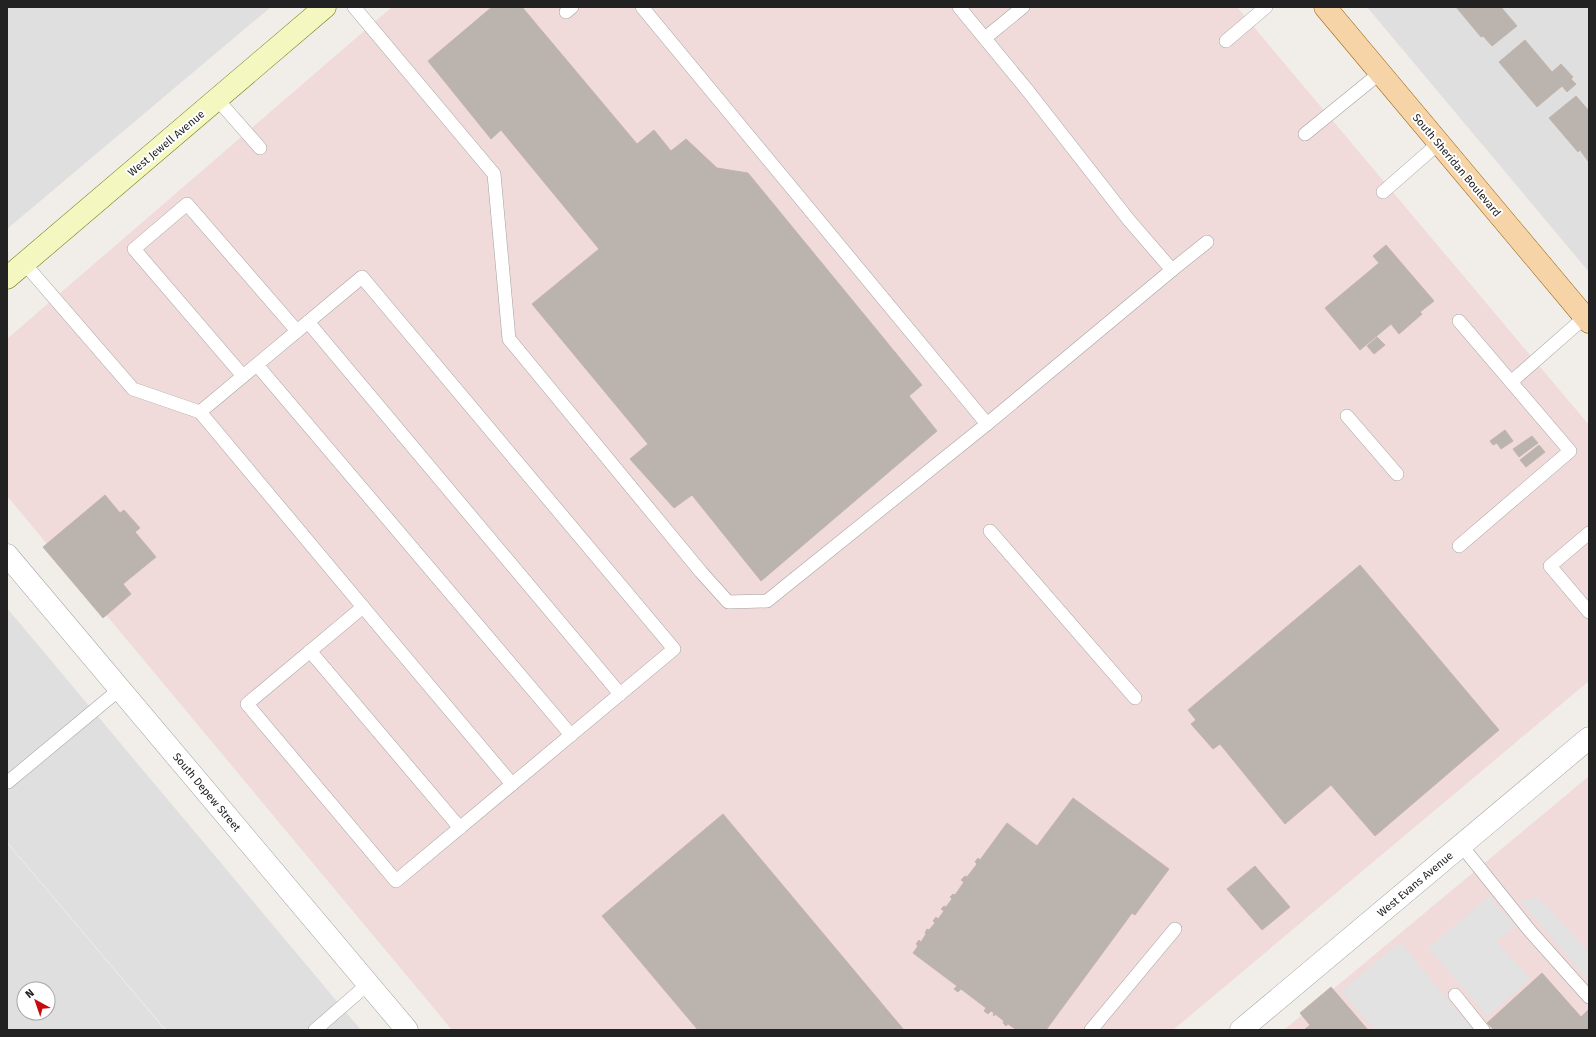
<svg xmlns="http://www.w3.org/2000/svg" width="1596" height="1037" viewBox="0 0 1596 1037" font-family="'Fira Sans',sans-serif">
	<rect width="100%" height="100%" fill="#f1eee9"/>
	<g fill="#e0dfdf" fill-rule="evenodd">
		<path d="M7,7H271L7,229Z"/>
		<path d="M1367,7H1589V272Z"/>
		<path d="M7,608L361,1030H166L7,842Z"/>
		<path d="M7,843L165,1030H7ZM24,989H48V1013H24Z"/>
	</g>
	<g fill="#f0dada">
		<path d="M392,7H1237L1589,425V681L1173,1030H452L7,496V339Z"/>
		<path d="M1589,776V1030H1284Z"/>
	</g>
	<g fill="#e2e2e2">
		<path d="M1489,896L1515,926L1497,942L1530,979L1487,1016L1428,948Z"/>
		<path d="M1539,897L1589,953V981L1520,901Z"/>
		<path d="M1400,942L1473,1030H1374L1341,991Z"/>
	</g>
	<g fill="#bbb4ae" stroke="#c2b5ac">
		<path d="M492,7H522L637,144L654,130L671,151L686,139L717,168L748,173L922,385L909,396L937,431L761,581L692,495L674,508L630,459L648,444L532,304L599,249L501,130L491,139L428,61Z"/>
		<path d="M1456,7H1501L1517,26L1492,46L1483,36L1481,37Z"/>
		<path d="M1525,40L1552,72L1561,64L1573,77L1571,79L1576,84L1567,92L1562,86L1537,107L1499,62Z"/>
		<path d="M1576,96L1589,111L1588,161L1580,150L1578,152L1549,118Z"/>
		<path d="M1386,245L1434,301L1420,312L1422,314L1399,334L1391,324L1360,350L1325,308L1379,263L1373,256Z"/>
		<path d="M1377,337L1385,345L1374,354L1367,346Z"/>
		<path d="M1505,430L1513,441L1501,449L1497,443L1493,445L1490,441Z"/>
		<path d="M1532,436L1538,443L1519,457L1513,449Z"/>
		<path d="M1539,445L1545,452L1526,467L1520,460Z"/>
		<path d="M105,495L120,513L124,510L140,528L135,532L156,557L123,584L131,594L103,618L43,547Z"/>
		<path d="M1360,565L1499,730L1375,836L1331,785L1285,824L1220,744L1213,749L1191,724L1196,720L1188,710Z"/>
		<path d="M1073,798L1169,869L1135,915L1132,913L1046,1030H1017L1008,1024L1006,1026L1003,1023L1004,1021L995,1014L994,1016L993,1015L994,1013L991,1011L988,1014L984,1011L986,1008L961,989L958,992L954,989L957,986L913,953L918,946L916,944L919,940L921,942L926,934L925,933L927,929L929,930L935,923L933,921L936,917L938,919L944,911L941,909L944,906L946,907L952,899L950,897L953,894L955,895L964,882L961,880L965,876L967,877L977,864L975,862L978,858L980,860L1007,823L1037,846Z"/>
		<path d="M723,814L904,1030H698L602,916Z"/>
		<path d="M1255,866L1290,907L1262,930L1227,889Z"/>
		<path d="M1542,973L1581,1017L1589,1009V1030H1494L1487,1023Z"/>
		<path d="M1331,987L1368,1030H1304L1310,1025L1300,1013Z"/>
	</g>
	<g fill="none" stroke-linecap="round" stroke-linejoin="round">
		<defs>
			<g id="service">
				<path d="M354,7L494,174L509,339L701,572L728,602L767,601L987,424"/>
				<path d="M642,7L987,424L1172,270"/>
				<path d="M959,7L1028,91L1128,219L1172,270L1207,242"/>
				<path d="M566,12L572,7"/>
				<path d="M985,38L1023,7"/>
				<path d="M1226,41L1266,7"/>
				<path d="M217,99L260,148"/>
				<path d="M1305,134L1380,73"/>
				<path d="M1383,192L1439,143"/>
				<path d="M24,263L133,389L200,412L363,607L247,704L396,881L674,649L362,277L200,412"/>
				<path d="M308,322L620,694"/>
				<path d="M257,365L571,735"/>
				<path d="M243,376L134,249L187,204L297,331"/>
				<path d="M1511,382L1585,317"/>
				<path d="M1347,416L1397,474"/>
				<path d="M990,531L1135,698"/>
				<path d="M1589,533L1550,566L1589,612"/>
				<path d="M1459,546L1570,451L1459,321"/>
				<path d="M363,607L512,784"/>
				<path d="M310,651L460,828"/>
				<path d="M8,782L120,689"/>
				<path d="M1461,845L1530,931L1589,997"/>
				<path d="M1455,995L1483,1030"/>
				<path d="M315,1030L368,984"/>
				<path d="M1091,1030L1175,929"/>
			</g>
			<g id="minor">
				<path d="M7,555L407,1030"/>
				<path d="M1241,1030L1589,738"/>
			</g>
			<path id="secondary" d="M7,278L325,7"/>
			<path id="primary" d="M1325,7L1589,322"/>
		</defs>
		<use href="#service" stroke="#a3a3a3" stroke-width="14"/>
		<use href="#minor" stroke="#a3a3a3" stroke-width="23"/>
		<use href="#secondary" stroke="#6c760b" stroke-width="23"/>
		<use href="#primary" stroke="#976608" stroke-width="23"/>
		<use href="#service" stroke="#fff" stroke-width="13"/>
		<use href="#minor" stroke="#fff" stroke-width="22"/>
		<use href="#secondary" stroke="#f5f7c1" stroke-width="22"/>
		<use href="#primary" stroke="#f7d4a8" stroke-width="22"/>
	</g>
	<g text-anchor="middle" stroke-width="4" stroke-linejoin="round" paint-order="stroke">
		<g font-size="11" fill="#222" stroke="#fff">
			<text transform="translate(166 143) rotate(-40)" y="4">West Jewell Avenue</text>
			<text transform="translate(1457 165) rotate(50)" y="4">South Sheridan Boulevard</text>
			<text transform="translate(207 792) rotate(50)" y="4">South Depew Street</text>
			<text transform="translate(1415 884) rotate(-40)" y="4">West Evans Avenue</text>
		</g>
	</g>
	<rect width="1596" height="1037" fill="none" stroke="#222222" stroke-width="16"/>
	<g transform="translate(36 1001) rotate(320)"><circle r="19" fill="#ffffff" stroke="#a7a7a7"/>
	<path d="M0-3L7 15L0 10L-7 15Z" fill="#c80b0d"/>
	<text y="-6" font-size="11" font-weight="bold" text-anchor="middle" fill="#222222">N</text>
	</g>
</svg>
